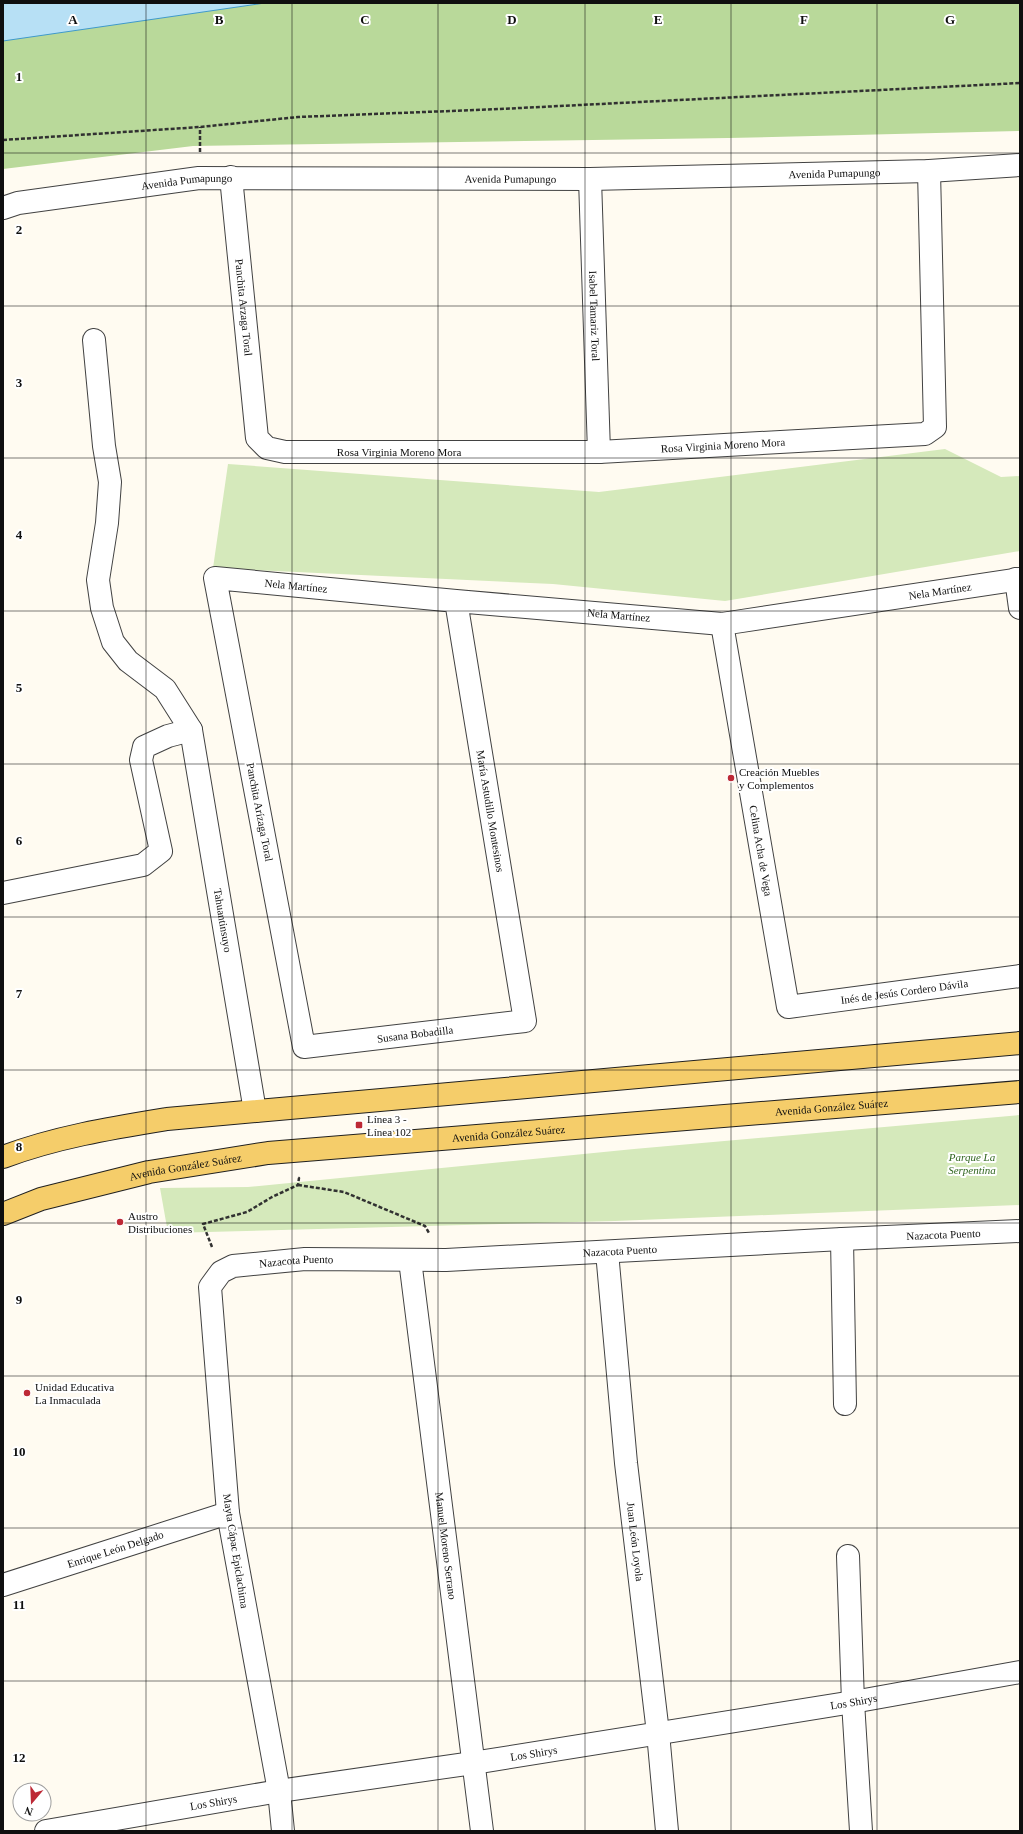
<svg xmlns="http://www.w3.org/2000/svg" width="1023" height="1834" viewBox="0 0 1023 1834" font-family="'Times New Roman',serif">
	<rect width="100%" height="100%" fill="#fffbf1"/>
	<g fill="#d5e9bb">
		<path d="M945,449L1001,477L1020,476V551L725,601L553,584L213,568L228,464L599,492Z"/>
		<path d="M1020,1115V1205L615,1221L168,1233L160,1188L248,1187L634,1149Z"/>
	</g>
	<path fill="#b9d99a" d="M265,3H1020V131L728,138L193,146L3,169V40Z"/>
	<path fill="#b7e0f5" stroke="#3f99cb" d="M3,3H265L3,41Z"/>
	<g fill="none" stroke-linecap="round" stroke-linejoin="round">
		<defs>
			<g id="minor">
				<path id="s1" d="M231,177L257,438L267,448L285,452H599L925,434L935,427L929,171"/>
				<path id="s2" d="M590,179L599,452"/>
				<path id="s3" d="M3,208L18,203L199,178L590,179L929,171L1020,165"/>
				<path id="s4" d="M94,340L104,446L110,482L107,523L98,580L102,608L113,642L128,661L165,689L191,730L255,1111"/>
				<path d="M1016,579L1020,608"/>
				<path id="s5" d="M456,601L525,1021L304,1047L215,578L456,601L722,624L1020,579"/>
				<path id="s6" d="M722,624L788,1007L1020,976"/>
				<path d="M3,893L143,865L161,851L141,760L144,747L168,736L191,730"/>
				<path d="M842,1239L845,1404"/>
				<path id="s7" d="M607,1252L626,1463L658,1733L667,1831"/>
				<path id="s8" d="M410,1260L482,1831"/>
				<path d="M848,1556L853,1702L861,1831"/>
				<path id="s9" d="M3,1585L228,1513"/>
				<path id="s10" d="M46,1831L279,1791L473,1763L853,1702L1020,1672"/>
				<path id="s11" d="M283,1831L279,1791L228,1513L210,1287L221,1272L233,1266L305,1259L446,1260L842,1239L1020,1231"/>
			</g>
			<g id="major">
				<path d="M3,1157C56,1137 112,1128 167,1119L1020,1043"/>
				<path id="s12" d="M3,1214L41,1199L149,1172L268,1153L1020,1092"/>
			</g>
		</defs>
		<use href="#minor" stroke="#424242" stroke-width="24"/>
		<use href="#major" stroke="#202020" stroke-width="24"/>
		<g stroke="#313131" stroke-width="2.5" stroke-dasharray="4 2" stroke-linecap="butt">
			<path d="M3,140L200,127L298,117L500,109L1020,83"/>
			<path d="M200,152V127"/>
			<path d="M298,1185L344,1192L425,1226L429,1233"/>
			<path d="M212,1247L203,1224L247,1212L272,1197L298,1185L299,1178L297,1177"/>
		</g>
		<use href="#minor" stroke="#fff" stroke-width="22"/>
		<use href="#major" stroke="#f5cd6a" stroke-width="22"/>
	</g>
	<path fill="none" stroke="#0f0f0f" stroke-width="1" stroke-opacity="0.55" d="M146,3V1831M292,3V1831M438,3V1831M585,3V1831M731,3V1831M877,3V1831M3,153H1020M3,306H1020M3,458H1020M3,611H1020M3,764H1020M3,917H1020M3,1070H1020M3,1223H1020M3,1376H1020M3,1528H1020M3,1681H1020"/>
	<g fill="#bd2936" stroke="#fff" stroke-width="1.5">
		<circle cx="731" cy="778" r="4"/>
		<rect x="355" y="1121" width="8" height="8" rx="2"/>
		<circle cx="120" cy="1222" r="4"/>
		<circle cx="27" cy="1393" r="4"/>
	</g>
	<g text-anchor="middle" stroke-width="4" stroke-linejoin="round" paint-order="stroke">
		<g font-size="11" fill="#0f0f0f" stroke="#fff">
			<text dy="4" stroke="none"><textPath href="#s3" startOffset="834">Avenida Pumapungo</textPath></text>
			<text dy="4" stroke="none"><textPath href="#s3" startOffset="510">Avenida Pumapungo</textPath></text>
			<text dy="4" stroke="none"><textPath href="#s3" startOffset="186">Avenida Pumapungo</textPath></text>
			<text dy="4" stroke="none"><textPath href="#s1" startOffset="131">Panchita Arzaga Toral</textPath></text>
			<text dy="4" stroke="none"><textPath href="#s2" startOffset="137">Isabel Tamariz Toral</textPath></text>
			<text dy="4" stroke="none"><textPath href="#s1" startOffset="733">Rosa Virginia Moreno Mora</textPath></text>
			<text dy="4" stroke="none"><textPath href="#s1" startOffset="409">Rosa Virginia Moreno Mora</textPath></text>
			<text dy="4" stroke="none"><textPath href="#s5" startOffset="1207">Nela Martínez</textPath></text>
			<text dy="4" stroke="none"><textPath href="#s5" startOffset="1855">Nela Martínez</textPath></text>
			<text dy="4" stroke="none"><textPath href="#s5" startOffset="1531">Nela Martínez</textPath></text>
			<text dy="4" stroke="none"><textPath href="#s5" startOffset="213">María Astudillo Montesinos</textPath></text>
			<text transform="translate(260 812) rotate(79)" y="4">Panchita Arízaga Toral</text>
			<text dy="4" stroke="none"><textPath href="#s6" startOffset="230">Celina Acha de Vega</textPath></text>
			<text dy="4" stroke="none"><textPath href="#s4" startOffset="618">Tahuantinsuyo</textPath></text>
			<text dy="4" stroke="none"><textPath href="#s6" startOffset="506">Inés de Jesús Cordero Dávila</textPath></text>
			<text transform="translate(415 1034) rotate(-7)" y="4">Susana Bobadilla</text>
			<text dy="4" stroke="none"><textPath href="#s12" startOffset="838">Avenida González Suárez</textPath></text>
			<text dy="4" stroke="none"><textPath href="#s12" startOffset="514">Avenida González Suárez</textPath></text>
			<text dy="4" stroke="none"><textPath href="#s12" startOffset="189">Avenida González Suárez</textPath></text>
			<text dy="4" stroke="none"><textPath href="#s11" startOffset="1293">Nazacota Puento</textPath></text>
			<text dy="4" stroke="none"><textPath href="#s11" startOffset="969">Nazacota Puento</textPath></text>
			<text dy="4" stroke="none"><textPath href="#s11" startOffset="645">Nazacota Puento</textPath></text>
			<text dy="4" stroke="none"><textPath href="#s7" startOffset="291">Juan León Loyola</textPath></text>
			<text dy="4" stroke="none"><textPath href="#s8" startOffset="288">Manuel Moreno Serrano</textPath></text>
			<text dy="4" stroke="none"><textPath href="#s9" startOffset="118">Enrique León Delgado</textPath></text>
			<text transform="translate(236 1551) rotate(81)" y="4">Mayta Cápac Epiclachima</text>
			<text dy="4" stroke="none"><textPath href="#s10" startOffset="818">Los Shirys</textPath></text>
			<text dy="4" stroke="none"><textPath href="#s10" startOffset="494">Los Shirys</textPath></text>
			<text dy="4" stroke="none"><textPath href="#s10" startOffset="170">Los Shirys</textPath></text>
		</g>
		<g font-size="11" fill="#0f0f0f" stroke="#fff" text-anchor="start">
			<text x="739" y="776">Creación Muebles<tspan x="739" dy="13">y Complementos</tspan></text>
			<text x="367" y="1123">Línea 3 -<tspan x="367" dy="13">Línea 102</tspan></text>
			<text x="128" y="1220">Austro<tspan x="128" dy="13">Distribuciones</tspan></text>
			<text x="35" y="1391">Unidad Educativa<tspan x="35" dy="13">La Inmaculada</tspan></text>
		</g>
		<g font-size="11" font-style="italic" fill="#316620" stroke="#fff">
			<text x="972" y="1161">Parque La<tspan x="972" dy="13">Serpentina</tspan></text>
		</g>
	</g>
	<g font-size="13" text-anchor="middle" font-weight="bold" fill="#0f0f0f" stroke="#fff" stroke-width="4" stroke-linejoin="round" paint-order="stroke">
		<text x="73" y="24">A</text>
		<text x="219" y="24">B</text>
		<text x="365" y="24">C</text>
		<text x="512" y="24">D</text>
		<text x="658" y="24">E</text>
		<text x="804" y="24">F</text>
		<text x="950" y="24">G</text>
		<text x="19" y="81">1</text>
		<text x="19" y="234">2</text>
		<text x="19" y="387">3</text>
		<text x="19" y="539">4</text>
		<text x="19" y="692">5</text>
		<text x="19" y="845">6</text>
		<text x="19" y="998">7</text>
		<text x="19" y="1151">8</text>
		<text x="19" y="1304">9</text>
		<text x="19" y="1456">10</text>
		<text x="19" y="1609">11</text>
		<text x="19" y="1762">12</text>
	</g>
	<rect width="1023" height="1834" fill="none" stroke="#0f0f0f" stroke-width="8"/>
	<g transform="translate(32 1802) rotate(199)"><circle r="19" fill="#ffffff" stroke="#9f9f9f"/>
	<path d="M0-3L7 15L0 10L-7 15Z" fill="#bd2936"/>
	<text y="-6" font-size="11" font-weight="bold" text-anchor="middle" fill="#0f0f0f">N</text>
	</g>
</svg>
